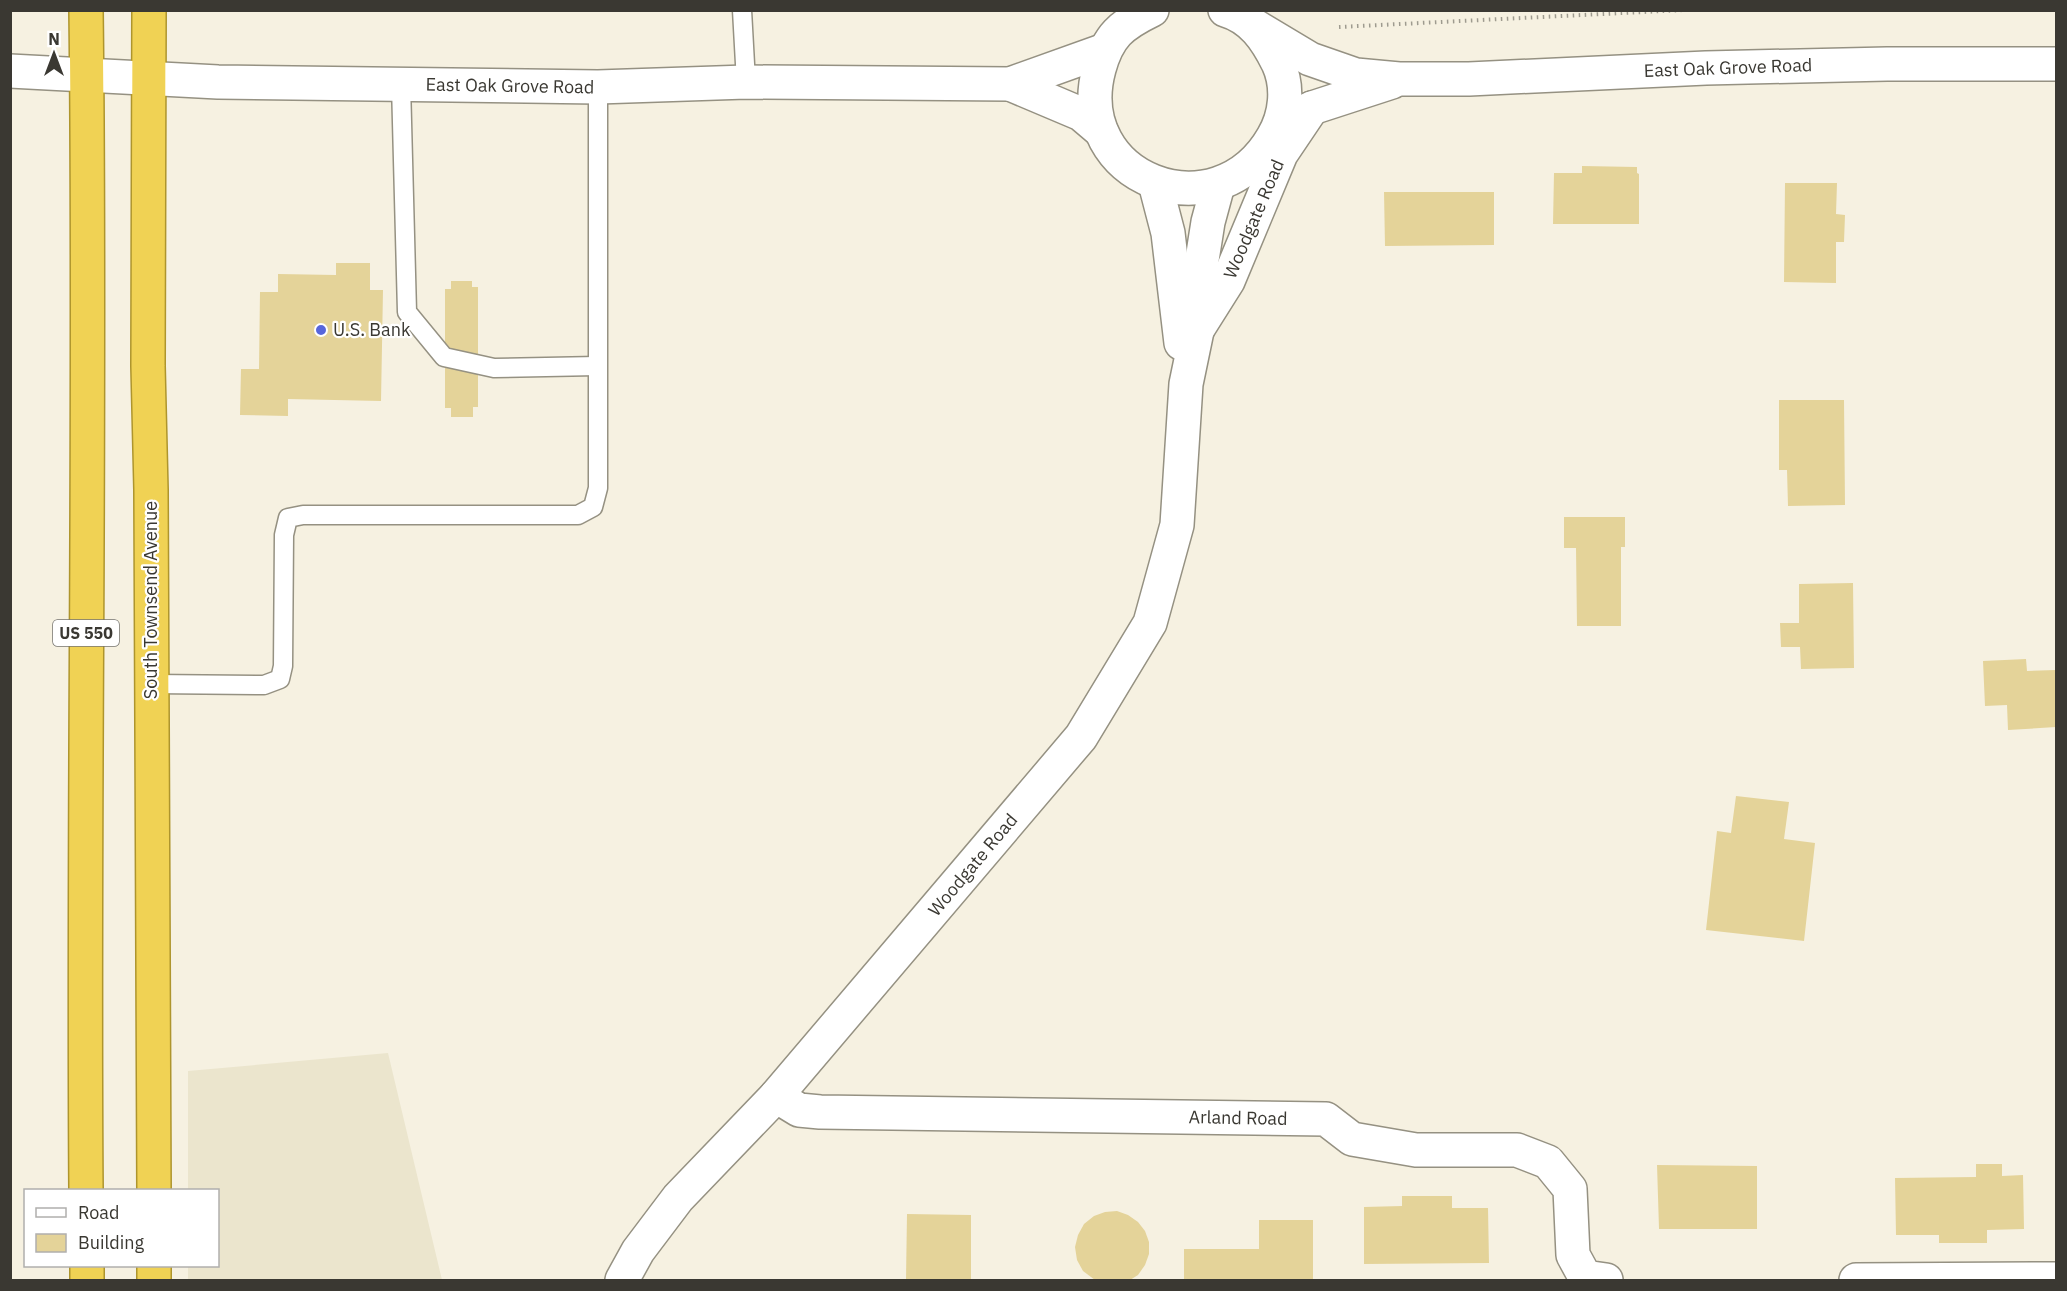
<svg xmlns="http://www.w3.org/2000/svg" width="2067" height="1291" viewBox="0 0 2067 1291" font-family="'IBM Plex Sans',sans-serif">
	<rect width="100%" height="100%" fill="#f6f1e1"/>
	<path fill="#ebe5cd" d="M388,1053L442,1280H188V1266H218V1190H188V1071Z"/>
	<g fill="#e4d399">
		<path d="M1582,166L1637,167V173L1639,174V224H1553L1554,173H1582Z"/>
		<path d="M1785,183H1837L1836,214L1845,215L1844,242H1836V283L1784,282Z"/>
		<path d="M1384,192H1494V245L1385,246Z"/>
		<path d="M336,263H370V290H383L381,401L288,399V416L240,415L241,369H259L260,292H278V274L336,275Z"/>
		<path d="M451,281H472V287H478V407H473V417H451V408H445V289H451Z"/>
		<path d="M1779,400H1844L1845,505L1788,506L1787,470H1779Z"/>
		<path d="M1564,517H1625V547H1621V626H1577L1576,548H1564Z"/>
		<path d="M1853,583L1854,668L1801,669L1800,647H1781L1780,623H1799V584Z"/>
		<path d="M2026,659L2027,671L2056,670V727L2008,730L2007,705L1985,706L1983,661Z"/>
		<path d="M1736,796L1789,802L1784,839L1815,843L1804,941L1706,930L1717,831L1731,833Z"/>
		<path d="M1976,1164H2002V1176L2023,1175L2024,1229L1987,1230V1243H1939V1235H1896L1895,1178L1976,1177Z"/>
		<path d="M1657,1165L1757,1166V1229H1659Z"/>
		<path d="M1402,1196H1452V1208H1488L1489,1263L1364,1264V1207L1402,1206Z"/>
		<path d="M1117,1211L1128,1215L1138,1222L1145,1231L1149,1242V1254L1145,1265L1138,1275L1130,1280H1095L1083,1271L1077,1260L1075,1247L1078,1235L1084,1224L1094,1216L1105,1212Z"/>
		<path d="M907,1214L971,1215V1280H906Z"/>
		<path d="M1259,1220H1313V1280H1184V1249H1259Z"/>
	</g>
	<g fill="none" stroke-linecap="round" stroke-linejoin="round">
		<defs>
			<g id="service">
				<path d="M742,10L746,82"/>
				<path d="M401,84L407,312L444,357L494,368L597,366"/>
				<path d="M152,684L264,685L280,679L283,666L284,535L288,518L303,515H578L593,507L598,488V87"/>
			</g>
			<g id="minor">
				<path d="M776,1096L799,1110L820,1112L1326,1119L1352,1139L1416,1150H1517L1548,1162L1570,1189L1573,1255L1585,1277L1606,1280"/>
				<path d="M1856,1280L2056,1279"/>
			</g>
			<g id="tertiary">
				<path d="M1152,10C1121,25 1108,36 1099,69C1069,179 1216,236 1273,137C1286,115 1289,87 1278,63C1266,39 1252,18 1225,10"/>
				<path d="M1255,26L1310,59L1356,75L1399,79H1469L1706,68L1887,64H2056"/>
				<path d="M10,71L218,82L598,87L746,82L1010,84L1105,50"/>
				<path d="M1010,84L1081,114L1101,131"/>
				<path d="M1293,117L1312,108L1392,82"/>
				<path d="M1155,183L1168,233L1181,343"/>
				<path d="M1199,327L1228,281L1281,154L1312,108"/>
				<path d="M622,1280L638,1251L678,1198L776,1096L1081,737L1150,623L1177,525L1186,384L1197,331L1202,260L1208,222L1218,185"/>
			</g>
			<g id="trunk">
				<path d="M86,10C91,404 83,797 86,1190"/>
				<path d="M149,10L148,366L151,490L154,1190"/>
				<path d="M87,1266V1280"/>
				<path d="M154,1266V1280"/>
			</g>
		</defs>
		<use href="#service" stroke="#959182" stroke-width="21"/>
		<use href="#minor" stroke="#959182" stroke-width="36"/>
		<use href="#tertiary" stroke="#959182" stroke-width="36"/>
		<use href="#trunk" stroke="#ae952d" stroke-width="36"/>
		<path stroke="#9e9b8f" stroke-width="4" stroke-dasharray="1.5 4.5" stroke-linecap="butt" d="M1339,27L1684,10"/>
		<use href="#service" stroke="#fff" stroke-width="18"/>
		<use href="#minor" stroke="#fff" stroke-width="33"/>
		<use href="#tertiary" stroke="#fff" stroke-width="33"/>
		<use href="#trunk" stroke="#f0d254" stroke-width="33"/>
	</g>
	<circle fill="#5766dc" stroke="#fff" stroke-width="2" cx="321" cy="330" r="6"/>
	<g text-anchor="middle" stroke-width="4.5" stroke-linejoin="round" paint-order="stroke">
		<rect fill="#fff" stroke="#757470" stroke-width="1.5" x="53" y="620" width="66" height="26" rx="4.5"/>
		<g font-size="16" font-weight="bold" fill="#3a3832">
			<text x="86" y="639">US 550</text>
		</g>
		<g font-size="18" fill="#3a3832" stroke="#fff">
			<text transform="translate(1728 68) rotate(-2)" y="6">East Oak Grove Road</text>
			<text transform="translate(510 86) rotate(1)" y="6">East Oak Grove Road</text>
			<text transform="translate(1254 219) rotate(-67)" y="6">Woodgate Road</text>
			<text transform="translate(151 600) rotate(-90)" y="6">South Townsend Avenue</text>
			<text transform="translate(973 865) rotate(-50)" y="6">Woodgate Road</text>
			<text transform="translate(1238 1118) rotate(1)" y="6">Arland Road</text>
		</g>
		<g font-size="18" fill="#3a3832" stroke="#fff" text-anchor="start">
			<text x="333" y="336">U.S. Bank</text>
		</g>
	</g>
	<rect width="2067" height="1291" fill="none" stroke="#3a3832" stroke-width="24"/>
	<rect x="24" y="1189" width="195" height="78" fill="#ffffff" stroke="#b0afad" stroke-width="1.5"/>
	<rect x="36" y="1208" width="30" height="9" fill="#ffffff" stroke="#b0afad" stroke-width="1.5"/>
	<text x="78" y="1219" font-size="18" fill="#3a3832">Road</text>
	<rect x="36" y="1234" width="30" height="18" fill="#e4d399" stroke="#b0afad" stroke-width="1.5"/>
	<text x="78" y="1249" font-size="18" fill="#3a3832">Building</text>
	<g transform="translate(54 54)" stroke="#ffffff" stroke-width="4.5" paint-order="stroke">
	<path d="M0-4.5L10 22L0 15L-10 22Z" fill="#3a3832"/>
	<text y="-9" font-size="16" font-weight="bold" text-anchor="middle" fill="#3a3832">N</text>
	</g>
</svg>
